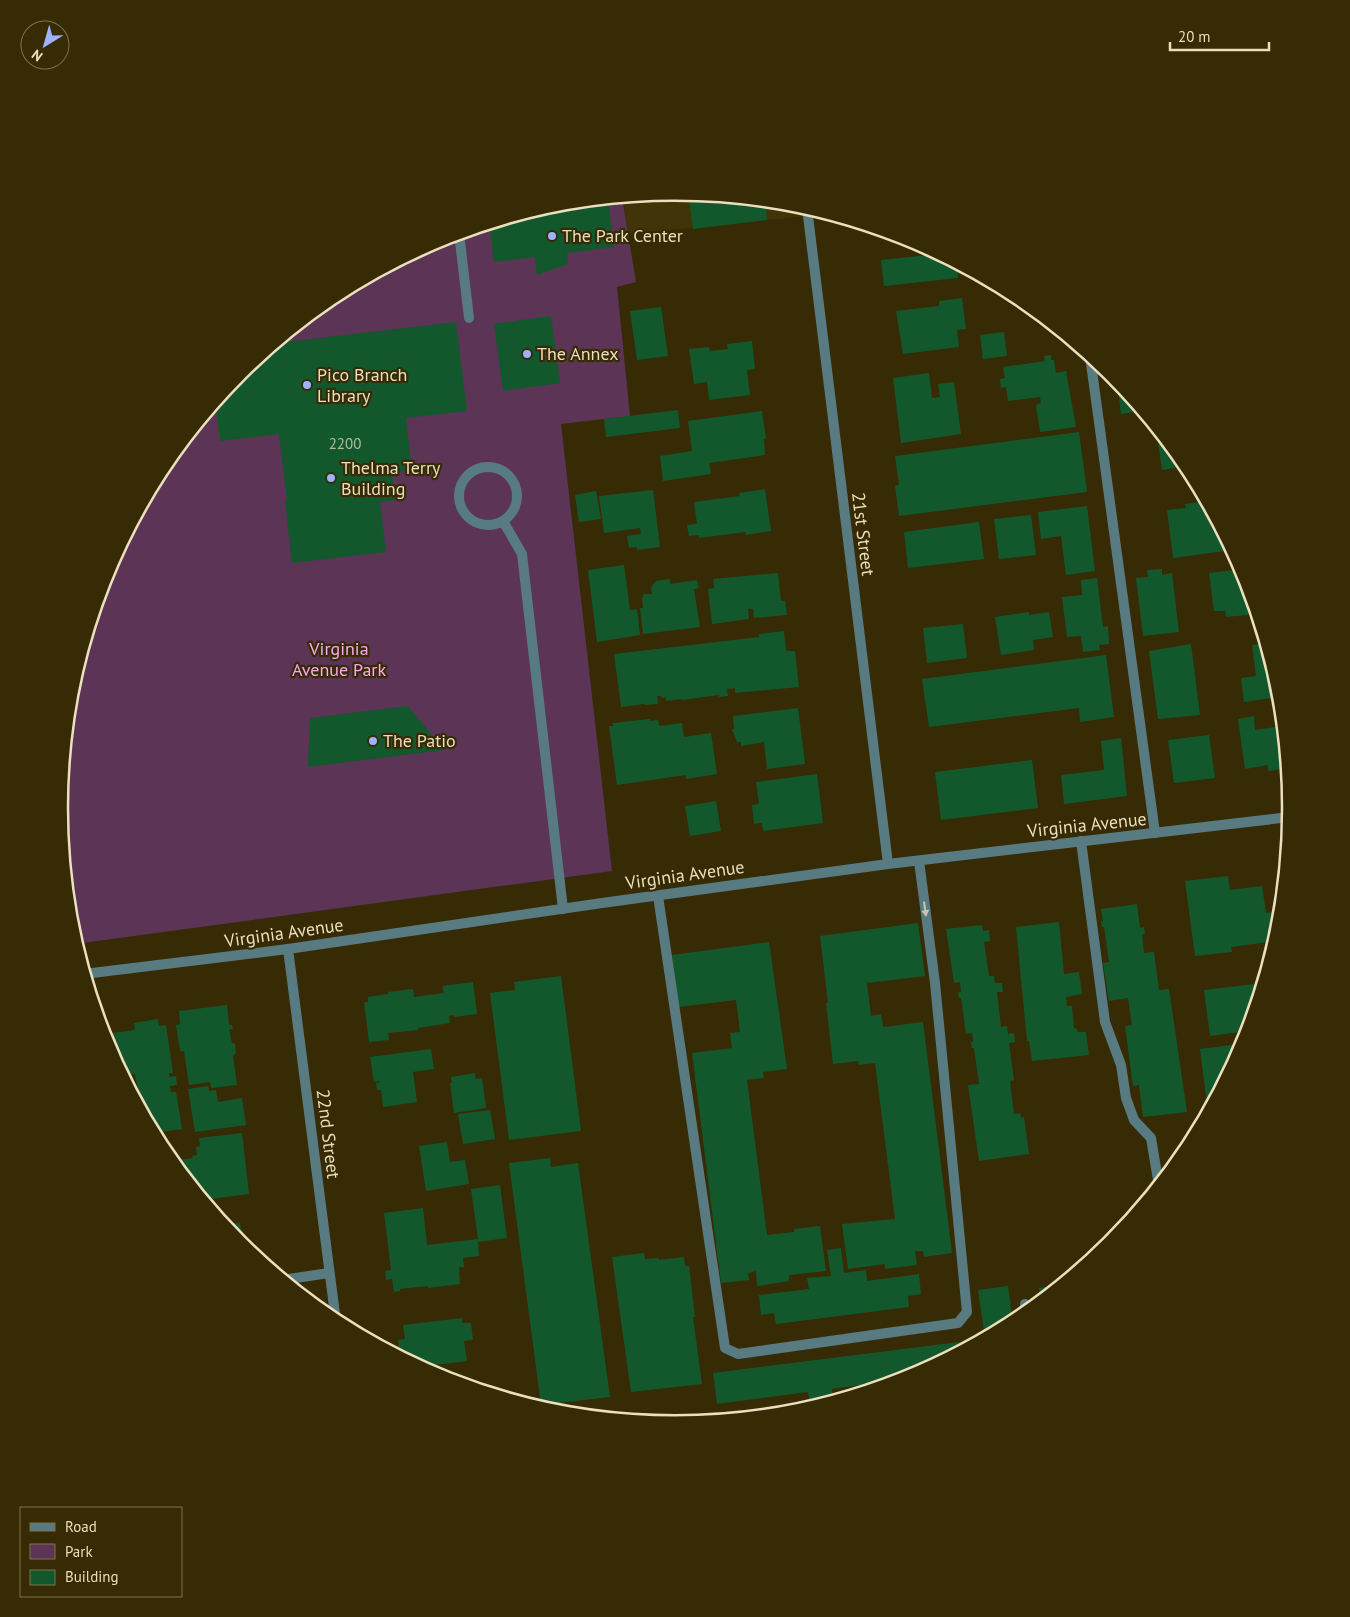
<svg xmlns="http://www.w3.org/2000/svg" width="1350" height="1617" viewBox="0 0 1350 1617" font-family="'PT Sans',sans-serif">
	<rect width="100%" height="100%" fill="#372b05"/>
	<path fill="#413408" d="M675,192L795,204L828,214L628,234L623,197Z"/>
	<path fill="#5b3456" d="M622,197L636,282L617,287L630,416L561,424L612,871L75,944L71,928L59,808L71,688L106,572L163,466L239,373L333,296L439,239L555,204Z"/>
	<g fill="#13582d">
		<path d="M688,194L765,201L767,220L693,229Z"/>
		<path d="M608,199L614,247L567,253L568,264L537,275L535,257L494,262L489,224L555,204Z"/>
		<path d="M938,254L957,264L958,278L884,286L881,260Z"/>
		<path d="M962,298L966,329L957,330L959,347L903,354L896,311L939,306V301Z"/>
		<path d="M661,307L668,356L637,360L630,311Z"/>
		<path d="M551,316L560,383L503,391L494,324Z"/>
		<path d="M456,322L467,411L406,418L412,470L392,472L395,500L380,502L386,552L292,563L285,501H287L279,434L220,441L215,402L239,373L276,343Z"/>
		<path d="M1004,332L1007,356L983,359L980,335Z"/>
		<path d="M752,341L755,369L747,370L750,395L709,400L707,382L694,384L689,349L709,347L710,351L728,349L727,344Z"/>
		<path d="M1051,355V360H1054L1056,373L1066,371L1076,427L1040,432L1036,405L1041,403L1040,397L1008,401L1006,387L1001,388L1000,379L1005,378L1003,367L1045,361L1044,356Z"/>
		<path d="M929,373L932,398L940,397L938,384L954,382L961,434L901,443L893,378Z"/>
		<path d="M1117,380L1138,406L1142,411L1121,414Z"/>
		<path d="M678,410L680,428L606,437L604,419Z"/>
		<path d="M762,411L766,439H764L765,455L709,463L711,474L663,481L660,456L692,451L688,421Z"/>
		<path d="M1156,428L1188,466L1190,471L1181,472V467L1162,470Z"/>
		<path d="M1079,432L1087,492L899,516L895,486L899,485L895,456Z"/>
		<path d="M765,489L771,531L746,535V532L699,538V535L689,536L687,525L697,524L694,502L740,496L739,493Z"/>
		<path d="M653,490L660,547L637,550V547L629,548L627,536L641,534L640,528L604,533L599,496Z"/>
		<path d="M596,491L601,519L579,522L575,495Z"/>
		<path d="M1206,501L1232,550L1173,558L1167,510L1186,508L1185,504Z"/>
		<path d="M1087,506L1095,571L1066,575L1061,536L1041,539L1038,512Z"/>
		<path d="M1031,515L1036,555L999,559L994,519Z"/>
		<path d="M979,522L984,559L908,568L904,532Z"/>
		<path d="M624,565L630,610L637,609L640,635L597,642L588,570Z"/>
		<path d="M1162,569V575L1172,573L1179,632L1143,636L1136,578L1148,577L1147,570Z"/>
		<path d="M1242,569L1257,614L1226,617L1225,611H1214L1209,573Z"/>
		<path d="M778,573L781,601H785L787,615L754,618L753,609H748L749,619L712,624L708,589L714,588L713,579Z"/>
		<path d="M1097,578L1103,627L1108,626L1109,644L1099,645L1100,650L1083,652L1081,636L1067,637L1062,597L1082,595L1081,580Z"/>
		<path d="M670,579V584L697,580L699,588L694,589L700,627L643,634L640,608H643L642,598L644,594H652L651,588L656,581Z"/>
		<path d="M1029,612V615L1049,612L1053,637L1033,640L1034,650L1001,655L995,617Z"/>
		<path d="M963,624L967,658L927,663L923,628Z"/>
		<path d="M784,631L786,651H795L799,687L735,693V688L727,689L728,696L719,697V695L682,700V699L666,701V697L662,698L661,696H657L658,704L645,705L644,704L621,707L614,654L759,637V634Z"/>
		<path d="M1266,643L1279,689L1280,697L1244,702L1241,678L1256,676L1252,645Z"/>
		<path d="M1191,644L1200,715L1158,719L1149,651Z"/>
		<path d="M1106,655L1114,717L1080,722L1079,708L929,727L922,679Z"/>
		<path d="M408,706L444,750L308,767L310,718Z"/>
		<path d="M798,708L805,764L767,769L764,742L741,746V742H737L732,729H734L733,716Z"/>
		<path d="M1254,716L1255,730L1283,726L1287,768L1268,771V765L1245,769L1238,719Z"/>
		<path d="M650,719V721L658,720L659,726L682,723L684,737L711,733L717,774L686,779V775L617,785L609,726H613V723Z"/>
		<path d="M1209,735L1215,778L1174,783L1168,740Z"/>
		<path d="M1121,738L1127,796L1064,804L1061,775L1104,770L1101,741Z"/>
		<path d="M1032,760L1038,808L941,820L935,772Z"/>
		<path d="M817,774L823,823L763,831L762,823L754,824L752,805L759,804L756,782Z"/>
		<path d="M716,801L721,831L690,836L685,806Z"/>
		<path d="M1228,876L1230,890L1262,886L1266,913L1281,911L1279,929L1276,941L1231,947L1232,952L1195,956L1185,881Z"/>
		<path d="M1284,885L1281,908H1277L1275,886Z"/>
		<path d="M1137,904L1140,928L1144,927L1145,934H1142L1144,953L1154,952L1159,990L1169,989L1187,1112L1143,1117L1139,1085L1133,1086L1125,1026L1132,1025L1128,998L1109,1001L1103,963L1109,962L1104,927H1102L1101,921H1103L1101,909Z"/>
		<path d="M1059,922L1064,974L1079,972L1082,994L1066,997L1067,1006H1072L1074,1028L1077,1029L1078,1032H1086L1089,1055L1032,1061L1029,1041H1027L1016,927Z"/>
		<path d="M918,923L925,976L867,983L871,1016L881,1014L883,1027L923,1022L952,1253L924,1257L923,1251H915L917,1265L885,1269V1264L848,1269L842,1224L895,1219L875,1063L859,1065L858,1061L833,1064L826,1003H828L820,936Z"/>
		<path d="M982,925L983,931L989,930L990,941L984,942L989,976H994L995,983H1002L1003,992H997L1001,1027L1007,1026L1008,1034L1014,1033L1015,1042L1009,1043L1014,1080L1010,1081L1014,1114L1020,1113L1021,1118L1024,1117L1029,1154L979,1161L968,1085L979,1084L974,1048H972L971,1042H973L972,1033L966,1034L961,998H959L958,992H961L960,982L954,983L946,929Z"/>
		<path d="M769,942L787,1069L763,1072L764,1078L747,1080L767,1235L794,1232V1229L820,1226L826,1271L789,1275V1281L757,1286L756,1271L748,1273L749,1280L721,1283L692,1053L732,1048L730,1033L740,1032L736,1000L678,1007L672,955Z"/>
		<path d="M561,976L581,1131L509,1140L490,993L515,990L514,982Z"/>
		<path d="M473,982L477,1014L454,1017V1015L449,1016L450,1023L418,1028V1030L388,1033L389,1040L369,1042L364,1002H368V997L388,994V992L413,989L414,997L444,993L442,986Z"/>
		<path d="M1263,983L1248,1031L1210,1036L1204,990Z"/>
		<path d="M227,1005L229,1025H232L233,1029H229L232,1043L235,1044L236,1053L233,1056L237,1085L211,1088L210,1082L189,1085L184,1051H180L176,1025L180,1024L179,1011Z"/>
		<path d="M158,1019L159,1026L166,1025L173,1073H169L170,1077L176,1076L177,1085L170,1086L171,1092H176L182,1129L153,1133L145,1117H146L145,1110L142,1111L135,1074L123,1076L119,1069L113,1033L135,1030L134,1023Z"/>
		<path d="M1238,1044L1240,1053L1208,1112L1200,1049Z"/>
		<path d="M431,1049L434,1069L413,1072L417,1102L383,1107L381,1090H377L376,1083H380L379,1081L374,1082L370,1057Z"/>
		<path d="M475,1073L476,1079L482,1078L486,1108L454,1113L450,1083H452L451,1077Z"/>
		<path d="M208,1086L209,1091L216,1090L218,1102L242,1098L246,1125L195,1132L188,1089Z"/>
		<path d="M490,1110L495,1139L463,1144L458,1114Z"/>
		<path d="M242,1133L249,1194L203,1200L171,1161L193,1158L192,1156L197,1155L196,1147L200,1146L199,1138Z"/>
		<path d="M447,1142L450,1162L465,1160L469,1184L426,1191L419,1146Z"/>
		<path d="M550,1158L551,1167L578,1163L610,1397L541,1405L509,1163Z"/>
		<path d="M500,1185L507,1238L478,1242L479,1256L463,1258L464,1267H459L460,1284L428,1288V1286L400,1289V1291L394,1292L392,1279L386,1280L385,1271L391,1270L384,1213L423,1208L427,1245L478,1239L471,1189Z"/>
		<path d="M240,1223L242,1236H236L237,1242L223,1225Z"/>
		<path d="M841,1248L844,1273L866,1270L867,1281L919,1274L921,1294L908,1296L909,1307L776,1324L774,1313L761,1315L759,1295L809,1289L807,1278L831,1276L827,1250Z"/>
		<path d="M644,1253L645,1259L659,1258V1260L684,1257L685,1266H689L695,1317H693L702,1384L631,1392L612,1257Z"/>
		<path d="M1008,1286L1013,1323L985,1338L978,1290Z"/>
		<path d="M1053,1286V1288L1058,1287L1041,1302L1039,1288Z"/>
		<path d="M462,1318V1323H471L473,1340L464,1341L467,1361L419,1367L408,1361V1355L400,1356L398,1340L405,1339L403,1325Z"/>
		<path d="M983,1339L911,1378L832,1389L833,1401L828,1403L810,1405L808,1392L717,1404L713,1373Z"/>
	</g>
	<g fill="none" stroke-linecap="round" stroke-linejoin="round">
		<g stroke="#587b82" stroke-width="10">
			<path d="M459,233L469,318"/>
			<path d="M1090,356L1155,833"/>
			<circle cx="488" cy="496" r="29"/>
			<path d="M503,521L522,554L563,909"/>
			<path d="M1081,841L1105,1022L1121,1065L1126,1098L1134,1120L1151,1138L1159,1186"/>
			<path d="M658,896L725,1348L738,1354L958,1323L967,1312L935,983L919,861"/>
			<path d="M282,1280L329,1273"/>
			<path d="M1025,1304L1026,1314"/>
		</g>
		<g stroke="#587b82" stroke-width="10">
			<path d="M807,208L888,864"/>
			<path d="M288,949L336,1322"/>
			<path d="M84,974L288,949L602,903L888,864L1290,817"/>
		</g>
	</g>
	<defs><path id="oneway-solid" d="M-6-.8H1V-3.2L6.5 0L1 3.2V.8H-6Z" transform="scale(1.25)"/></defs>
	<use fill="#c6c6af" href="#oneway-solid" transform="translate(925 909) rotate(82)"/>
	<g fill="#9eb3fd" stroke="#372b05" stroke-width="2">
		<circle cx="552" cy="236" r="5"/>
		<circle cx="527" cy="354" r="5"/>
		<circle cx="307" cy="385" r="5"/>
		<circle cx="331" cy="478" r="5"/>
		<circle cx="373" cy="741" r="5"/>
	</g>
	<g text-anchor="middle" stroke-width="4.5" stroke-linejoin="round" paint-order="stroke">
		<g font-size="15" fill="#b5bd9a">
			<text x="345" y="449">2200</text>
		</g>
		<g font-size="18" fill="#ebdfbe" stroke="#372b05" text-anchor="start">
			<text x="562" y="242">The Park Center</text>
			<text x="537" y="360">The Annex</text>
			<text x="317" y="381">Pico Branch<tspan x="317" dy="21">Library</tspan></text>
			<text x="341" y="474">Thelma Terry<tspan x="341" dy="21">Building</tspan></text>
			<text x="383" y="747">The Patio</text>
		</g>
		<g font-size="18" fill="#ebdfbe" stroke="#372b05">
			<text transform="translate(863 534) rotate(83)" y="6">21st Street</text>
			<text transform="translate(1087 825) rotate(-6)" y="6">Virginia Avenue</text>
			<text transform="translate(685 875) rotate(-8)" y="6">Virginia Avenue</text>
			<text transform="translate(284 933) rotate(-8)" y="6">Virginia Avenue</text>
			<text transform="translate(328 1134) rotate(83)" y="6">22nd Street</text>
		</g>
		<g font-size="18" fill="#f9aaef" stroke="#372b05">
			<text x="339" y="655">Virginia<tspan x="339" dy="21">Avenue Park</tspan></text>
		</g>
	</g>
	<path d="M0 0H1350V1617H0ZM68 808a607 607 0 1 1 1214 0a607 607 0 1 1-1214 0Z" fill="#372b05" fill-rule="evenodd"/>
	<path fill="none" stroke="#ebdfbe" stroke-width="2.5" d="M68 808a607 607 0 1 1 1214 0a607 607 0 1 1-1214 0Z"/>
	<rect x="20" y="1507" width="162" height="90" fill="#372b05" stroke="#7f734f"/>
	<rect x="30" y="1523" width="25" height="8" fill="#587b82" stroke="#7f734f"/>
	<text x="65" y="1532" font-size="15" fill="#ebdfbe">Road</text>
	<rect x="30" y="1544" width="25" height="15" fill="#5b3456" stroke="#7f734f"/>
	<text x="65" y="1557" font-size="15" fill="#ebdfbe">Park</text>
	<rect x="30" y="1570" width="25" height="15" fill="#13582d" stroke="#7f734f"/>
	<text x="65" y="1582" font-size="15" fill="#ebdfbe">Building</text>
	<g transform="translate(45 45) rotate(217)"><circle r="24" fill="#372b05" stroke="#7f734f"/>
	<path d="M0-4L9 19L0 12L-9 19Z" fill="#9eb3fd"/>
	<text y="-8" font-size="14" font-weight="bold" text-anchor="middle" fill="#ebdfbe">N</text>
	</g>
	<path d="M1170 42v8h99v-8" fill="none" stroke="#ebdfbe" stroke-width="2.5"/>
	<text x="1178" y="42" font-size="15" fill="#ebdfbe" stroke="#372b05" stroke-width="4" paint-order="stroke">20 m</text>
</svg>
